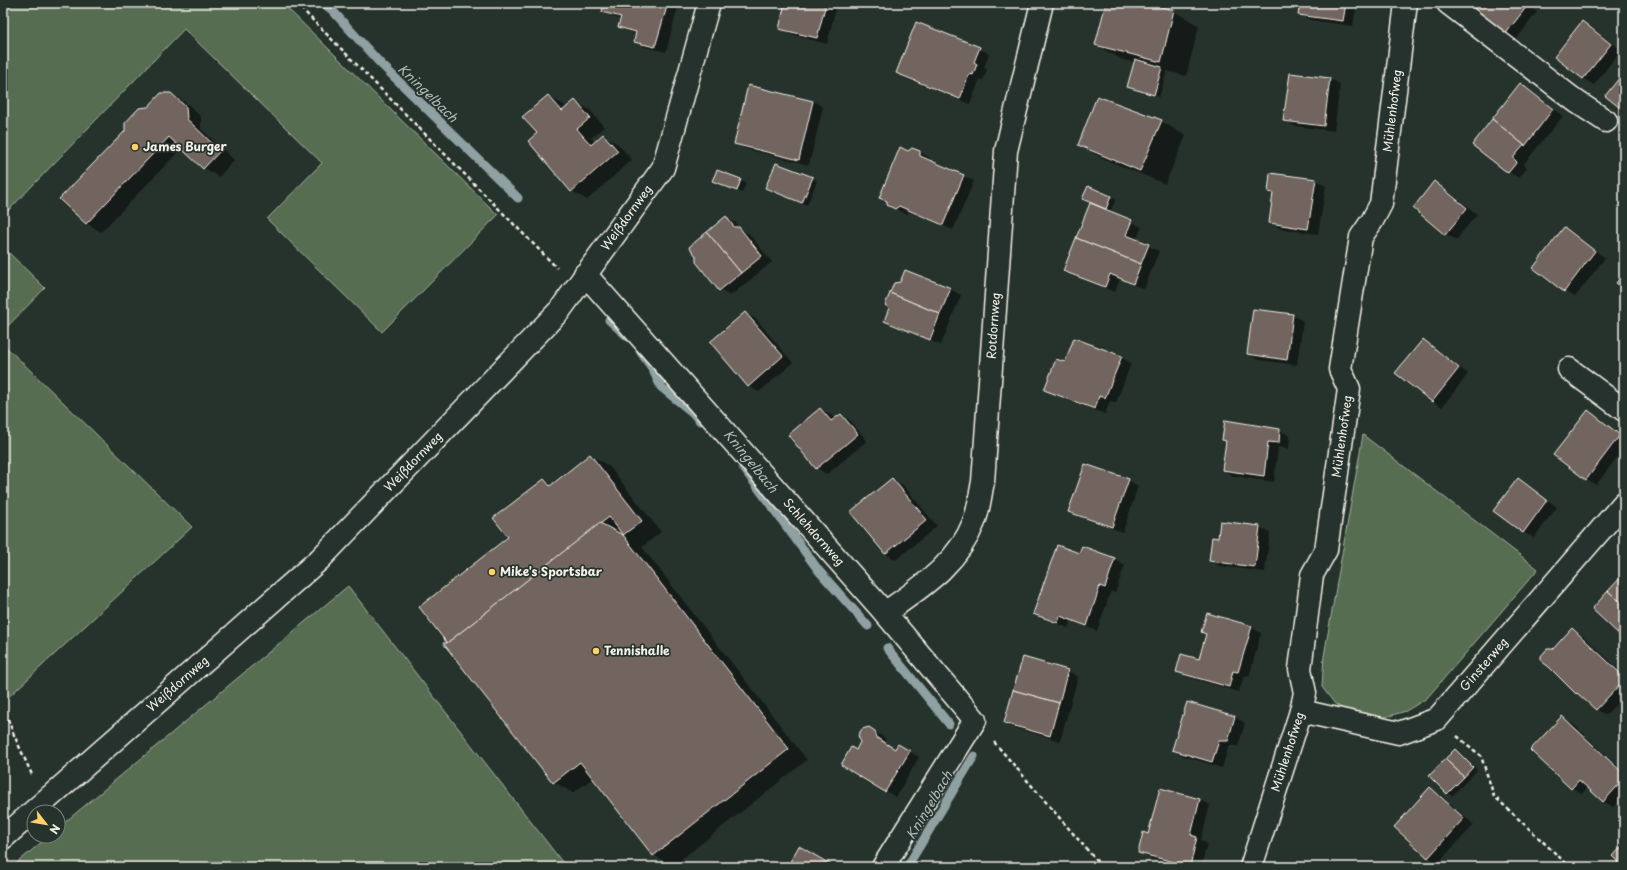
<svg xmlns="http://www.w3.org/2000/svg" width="1627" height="870" viewBox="0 0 1627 870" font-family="'Playpen Sans',sans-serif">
	<rect width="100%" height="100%" fill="#26332d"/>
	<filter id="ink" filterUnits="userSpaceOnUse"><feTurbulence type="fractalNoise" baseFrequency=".025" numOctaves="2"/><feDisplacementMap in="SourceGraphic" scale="8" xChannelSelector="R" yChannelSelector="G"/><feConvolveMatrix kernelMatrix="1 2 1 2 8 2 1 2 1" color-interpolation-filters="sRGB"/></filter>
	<g filter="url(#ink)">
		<g fill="#576d51" stroke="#a6af9c">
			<path d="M3,3H282L498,215L382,332L267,219L322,163L184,29L3,216Z"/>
			<path d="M3,247L45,288L3,331Z"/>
			<path d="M3,344L192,527L3,702Z"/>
			<path d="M1363,435L1538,569L1427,698L1406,711L1382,718L1354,715L1335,704L1322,687L1324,656Z"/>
			<path d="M348,586L566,867H12L49,836H58V828Z"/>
		</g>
		<g fill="#0007" fill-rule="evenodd">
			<path d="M605,3H679L666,52L645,47L635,41L637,34L630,32L619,27L621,19L613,17L603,11Z"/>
			<path d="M786,3H837L827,44L790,34L780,28Z"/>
			<path d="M989,3H1002L1001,6Z"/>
			<path d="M1107,3H1141L1174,11L1199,26L1186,76L1167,71L1159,97L1128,86L1135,63L1121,59L1096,45Z"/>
			<path d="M1301,3H1357L1353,26L1310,20L1300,14Z"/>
			<path d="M1463,3H1525L1537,12L1515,41Z"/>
			<path d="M1582,22L1592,28L1621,50L1594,85L1584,79L1555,57Z"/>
			<path d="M979,48L989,54L984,68L987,70L983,80L980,79L970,104L907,79L897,73Z"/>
			<path d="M1330,79L1340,84L1334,131L1295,126L1285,120Z"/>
			<path d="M1520,84L1530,90L1563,116L1523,165L1527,168L1519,178L1508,172Z"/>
			<path d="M171,94L187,103L201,117V129L234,160L219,177L204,168L182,148L101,232L86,223L148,108Z"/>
			<path d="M548,96L564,105L567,109L575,102L590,110L604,127L591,138L595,142L603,135L618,144L632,160L587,200L572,191L538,134Z"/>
			<path d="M813,101L823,107L809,165L746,149L735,144Z"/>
			<path d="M1161,121L1186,136L1165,184L1104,159L1079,145Z"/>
			<path d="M909,152H920L930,158V161L974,181L953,230L910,212L906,214L888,205V202L880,198Z"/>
			<path d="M717,171L746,183L742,193L714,181Z"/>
			<path d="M812,178L817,181L807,205L766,188Z"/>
			<path d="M1315,180L1326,186L1318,234L1281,229L1270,223L1274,195L1269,192Z"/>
			<path d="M1434,183L1445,189L1477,214L1456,240L1446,234Z"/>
			<path d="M1088,187L1116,199L1110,212L1142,227L1136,240L1159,251L1144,289L1120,279L1115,292L1074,276L1064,270L1091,203L1083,199Z"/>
			<path d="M726,217L736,223L740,229L749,234L772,262L730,296L720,290L697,262Z"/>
			<path d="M1565,229L1575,235L1605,258L1575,297L1565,291Z"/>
			<path d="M950,289L961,295L941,345L895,326L885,320Z"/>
			<path d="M745,313L756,319L793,363L759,392L748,386Z"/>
			<path d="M1292,315L1303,321L1297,365L1259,360L1248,354Z"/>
			<path d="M1423,340L1433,346L1468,374L1442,407L1432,401Z"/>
			<path d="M1121,357L1131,363L1116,403L1110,401L1105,414L1055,395L1045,389L1066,363Z"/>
			<path d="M820,409L831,415L835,420L841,415L851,421L867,441L827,474L816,468Z"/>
			<path d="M1588,412L1624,437V448L1596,485L1586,479Z"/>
			<path d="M1226,422L1280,430L1290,436L1289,449L1278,447L1274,482L1233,476L1223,470L1227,442Z"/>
			<path d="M590,455L609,466L661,532L642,547L807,760L673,866L654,855L593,778L573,793L554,782L449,644L510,537L544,480L553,485ZM622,532L627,539L619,534Z"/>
			<path d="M892,479L903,485L937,526L896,560L886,554L852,512Z"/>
			<path d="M1518,479L1557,507L1534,538L1523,532Z"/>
			<path d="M1128,480L1138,486L1123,532L1080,517L1070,512Z"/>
			<path d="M1260,527L1270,533L1265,572L1220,566L1210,560L1219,539Z"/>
			<path d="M1080,554L1114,559L1125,565L1115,593L1111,591L1097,631L1071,621L1068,628L1044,619L1034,614Z"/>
			<path d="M1251,627L1261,633L1249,677L1244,676L1239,692L1187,677L1177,671L1200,660Z"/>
			<path d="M1572,629L1582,635L1624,674V696L1606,715L1596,709L1582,696L1576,693L1553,650Z"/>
			<path d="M1024,658L1068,671L1078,677L1060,741L1015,728L1005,722Z"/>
			<path d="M1188,703L1235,717L1245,723L1238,746H1229L1222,768L1184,756L1174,750Z"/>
			<path d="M1562,718L1572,723L1624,772V796L1613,807L1603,801L1588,787L1582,794L1572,788L1531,750Z"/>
			<path d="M869,728L885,738L887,745L896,750L898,745L919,757L896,797L842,765L856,751Z"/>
			<path d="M1456,750L1460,753L1477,770L1452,796L1448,793Z"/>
			<path d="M1161,789L1200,800L1210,805L1201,840L1207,844L1201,867H1183L1149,858L1139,852L1149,835Z"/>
			<path d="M1431,789L1441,795L1474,825L1438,863L1428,857Z"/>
		</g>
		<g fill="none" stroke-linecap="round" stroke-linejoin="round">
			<g stroke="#8fa1a2" stroke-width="9">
				<path d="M323,3L332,10L379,62L518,198"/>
				<path d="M609,320L628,337"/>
				<path d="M640,351L652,368L661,387L692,412L700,421"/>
				<path d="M743,467L819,571L868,626"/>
				<path d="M887,648L949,724"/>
				<path d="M907,867L974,756"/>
			</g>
		</g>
		<g fill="#72655e" stroke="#f4f1e8">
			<path d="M604,3H668L655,47L634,42L636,32L618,27L621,17L602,12Z"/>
			<path d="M785,3H826L817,38L779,29Z"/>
			<path d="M1106,3H1145L1174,10L1161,62L1095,45Z"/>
			<path d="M1300,3H1346L1343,21L1298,15Z"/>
			<path d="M1462,3H1524L1527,6L1504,36Z"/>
			<path d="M1582,21L1611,44L1583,79L1554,57Z"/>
			<path d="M916,22L980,47L974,62L977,64L973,75L969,74L960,99L896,73Z"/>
			<path d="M1135,59L1162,67L1154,95L1127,87Z"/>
			<path d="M1624,72V111L1605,96Z"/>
			<path d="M1290,73L1330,78L1324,126L1283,121Z"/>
			<path d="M1520,83L1553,109L1525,146L1492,119Z"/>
			<path d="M748,85L813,101L799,160L734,144Z"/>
			<path d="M161,93H171L186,107L187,119L220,151L203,169L169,137L86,224L59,199L125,131V123L139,108L148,107Z"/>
			<path d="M548,95L562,111L575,100L590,118L577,129L591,145L603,134L618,151L571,192L528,141L537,133L522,117Z"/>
			<path d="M1097,96L1162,120L1140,171L1078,145Z"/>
			<path d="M1492,119L1524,145L1513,158L1517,162L1508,173L1472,145Z"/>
			<path d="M900,147L908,151L912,148L920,151V156L964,175L943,225L899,206L895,209L887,205V201L879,198Z"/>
			<path d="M776,163L813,177L802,203L765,188Z"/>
			<path d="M717,170L741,179L737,191L712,181Z"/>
			<path d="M1270,173L1316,179L1308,229L1269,223L1273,193L1268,192Z"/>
			<path d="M1434,181L1467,208L1445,235L1413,208Z"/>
			<path d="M1088,186L1111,196L1106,209L1082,199Z"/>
			<path d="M1090,203L1132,220L1126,235L1149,244L1141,264L1076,238Z"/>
			<path d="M726,216L734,227H739L762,256L741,273L707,232Z"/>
			<path d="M1564,227L1595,251L1564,292L1533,268Z"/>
			<path d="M707,232L741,273L719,291L696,262V256L689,247Z"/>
			<path d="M1076,238L1141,264L1133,284L1110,274L1105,287L1063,271Z"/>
			<path d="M905,270L951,288L940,314L890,293L894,283L900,282Z"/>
			<path d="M1624,273V289L1616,283Z"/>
			<path d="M890,293L940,314L930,340L884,321L889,308L885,305Z"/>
			<path d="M1253,309L1293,314L1287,360L1247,354Z"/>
			<path d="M745,312L783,356L748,387L710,342Z"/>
			<path d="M1074,338L1122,356L1105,398L1099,396L1095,409L1044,390L1056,359L1065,362Z"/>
			<path d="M1423,339L1459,368L1432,402L1395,373Z"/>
			<path d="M820,408L831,421L841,414L858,434L816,469L788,435Z"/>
			<path d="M1588,410L1620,435L1586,480L1553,455Z"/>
			<path d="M1225,420L1280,429L1279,443L1268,442L1264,476L1222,470L1226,441L1222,440Z"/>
			<path d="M590,454L642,521L623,535L609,517L447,643L419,607L508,537L493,518L544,479L550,486Z"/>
			<path d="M1085,464L1129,479L1112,527L1068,512Z"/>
			<path d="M892,478L927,520L885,554L850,512Z"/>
			<path d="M1518,478L1547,500L1523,533L1493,511Z"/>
			<path d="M1220,521L1260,526L1255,567L1209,561L1212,537L1218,538Z"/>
			<path d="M600,523L623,535L789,749L653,856L580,762L553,783L443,643H447Z"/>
			<path d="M1057,545L1079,553L1082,546L1115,558L1105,588L1100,586L1087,626L1060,616L1058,623L1033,614Z"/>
			<path d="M1624,574V605L1608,591Z"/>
			<path d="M1608,591L1624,605V639L1592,609Z"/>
			<path d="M1207,613L1252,626L1238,672L1233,671L1229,687L1176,672L1181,654L1199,659L1206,634L1201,632Z"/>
			<path d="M1572,628L1621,674L1622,682L1596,710L1577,693L1576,694L1549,667L1541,661V656L1547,649H1553Z"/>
			<path d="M1023,657L1068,670L1059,703L1013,690Z"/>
			<path d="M1013,690L1059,703L1050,736L1004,723Z"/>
			<path d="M1187,702L1235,716L1228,741H1219L1212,762L1172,750Z"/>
			<path d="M1562,716L1624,774V779L1603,802L1579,780L1571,789L1530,750Z"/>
			<path d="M869,727L875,731L877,738L895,749L898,744L910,751L885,792L841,765L851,747L856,750L860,742L858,735L862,729Z"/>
			<path d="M1455,749L1473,767L1464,777L1445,759Z"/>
			<path d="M1445,759L1464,777L1447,794L1429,776Z"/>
			<path d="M1430,787L1464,818L1428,858L1394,827Z"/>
			<path d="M1160,788L1200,799L1191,835L1197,837L1190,866L1138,853L1143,832L1148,834Z"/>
			<path d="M1624,844V867H1615L1619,862L1613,856Z"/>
			<path d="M799,846L835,867H787Z"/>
			<path d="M1506,862L1513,867H1501Z"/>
		</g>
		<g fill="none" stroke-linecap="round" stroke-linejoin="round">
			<defs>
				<g id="minor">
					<path d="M1448,3L1577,102L1606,121"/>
					<path id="s1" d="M585,274L885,613L975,720L883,867"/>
					<path d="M1569,369L1624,410"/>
					<path id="s2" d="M885,613C921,587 957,565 974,522C979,510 980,495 983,482L1006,151L1042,3"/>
					<path id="s3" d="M1301,711L1399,733L1437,719L1624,503"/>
					<path id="s4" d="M3,838L320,559L560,310L663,168L709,3"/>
					<path id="s5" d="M1251,867L1301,711L1305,693L1300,669L1312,575L1326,550L1349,389L1340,369L1361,237L1372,221L1381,204L1406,3"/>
				</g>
			</defs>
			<use href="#minor" stroke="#f4f1e8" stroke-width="25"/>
			<g stroke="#f4f1e8" stroke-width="2.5" stroke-dasharray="4 3" stroke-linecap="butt">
				<path d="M296,3L557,268"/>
				<path d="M3,706L14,735L33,777"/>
				<path d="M1457,736L1481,756L1494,796L1570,867"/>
				<path d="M994,742L1102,867"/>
			</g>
			<use href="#minor" stroke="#26332d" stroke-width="22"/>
		</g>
	</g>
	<g fill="#ffd166" stroke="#26332d" stroke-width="1.5">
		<circle cx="135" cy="147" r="4"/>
		<circle cx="492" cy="572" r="4"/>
		<circle cx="596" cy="651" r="4"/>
	</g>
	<g text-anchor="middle" stroke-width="3.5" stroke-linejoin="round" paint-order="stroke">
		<g font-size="12" fill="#f4f1e8" stroke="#26332d">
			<text dy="4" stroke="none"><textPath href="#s5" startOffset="781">Mühlenhofweg</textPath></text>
			<text dy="4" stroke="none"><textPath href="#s4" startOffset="882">Weißdornweg</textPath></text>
			<text dy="4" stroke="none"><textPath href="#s2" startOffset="327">Rotdornweg</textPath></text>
			<text dy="4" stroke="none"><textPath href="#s5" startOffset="445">Mühlenhofweg</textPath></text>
			<text dy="4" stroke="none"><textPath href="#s4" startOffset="557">Weißdornweg</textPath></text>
			<text dy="4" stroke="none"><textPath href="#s1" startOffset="345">Schlehdornweg</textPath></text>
			<text dy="4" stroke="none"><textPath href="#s3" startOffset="213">Ginsterweg</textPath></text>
			<text dy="4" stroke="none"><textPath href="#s4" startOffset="233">Weißdornweg</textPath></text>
			<text dy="4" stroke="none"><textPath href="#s5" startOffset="121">Mühlenhofweg</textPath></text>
		</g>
		<g font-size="12" font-weight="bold" fill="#f4f1e8" stroke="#26332d" text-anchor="start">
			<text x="143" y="151">James Burger</text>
			<text x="500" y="576">Mike's Sportsbar</text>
			<text x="604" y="655">Tennishalle</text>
		</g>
		<g font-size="13" font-style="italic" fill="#b1bcb9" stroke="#26332d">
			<text transform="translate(428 93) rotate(44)" y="5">Kningelbach</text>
			<text transform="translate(751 461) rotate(51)" y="5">Kningelbach</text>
			<text transform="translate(929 805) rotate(-59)" y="5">Kningelbach</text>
		</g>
	</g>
	<rect width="1627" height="870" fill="none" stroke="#26332d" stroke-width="16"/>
	<rect x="8" y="8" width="1611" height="854" fill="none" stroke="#f4f1e8" stroke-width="1.5" filter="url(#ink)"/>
	<g transform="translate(46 824) rotate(121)"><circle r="19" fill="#26332d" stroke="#787f78"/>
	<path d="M0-3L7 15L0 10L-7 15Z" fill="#ffd166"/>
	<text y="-6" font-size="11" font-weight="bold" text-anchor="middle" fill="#f4f1e8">N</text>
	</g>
</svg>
